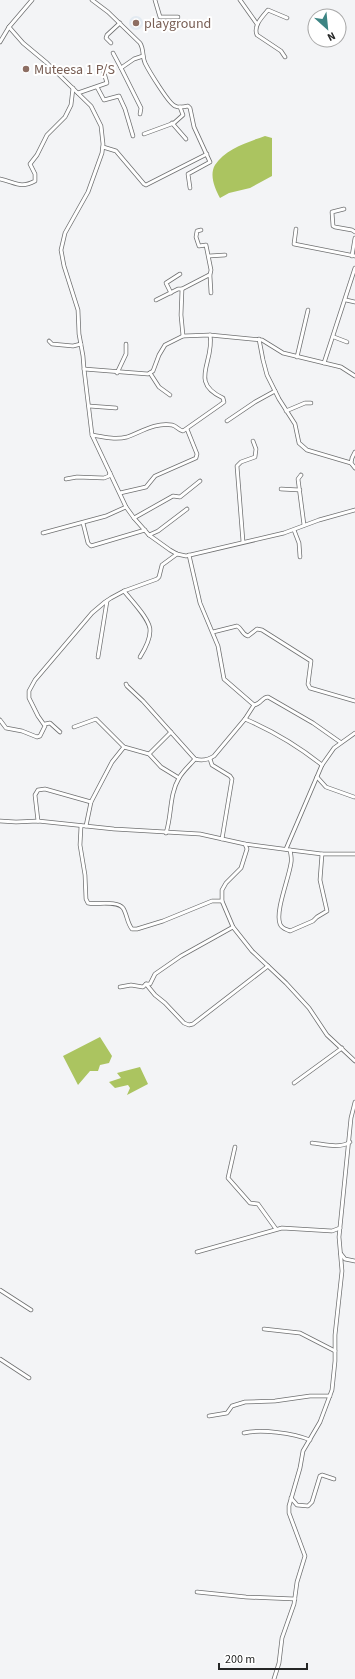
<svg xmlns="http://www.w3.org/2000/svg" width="355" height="1679" viewBox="0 0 355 1679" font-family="'Source Sans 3',sans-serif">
	<rect width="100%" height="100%" fill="#f3f4f6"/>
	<circle fill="#e3eaf1" cx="136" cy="23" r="7"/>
	<g fill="#abc460">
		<path d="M265,136L272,138V176L250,188L229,193L220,198C215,189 209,175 215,165C225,149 248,142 265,136Z"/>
		<path d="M100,1037L112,1056L109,1063L100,1065L98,1071H90L78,1085L63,1056Z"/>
		<path d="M140,1067L148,1084L127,1095L130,1088L128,1085L115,1088L109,1082L121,1078L117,1073Z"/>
	</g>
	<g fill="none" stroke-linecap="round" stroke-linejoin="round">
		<defs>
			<g id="minor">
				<path d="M92,0L108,12L140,43C144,49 142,56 145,63C149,71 169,104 175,106C179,108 184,107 188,106L190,108L194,127L210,162L188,174L190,188"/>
				<path d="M155,0L160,17H178"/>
				<path d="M240,0L257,24"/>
				<path d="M9,27L23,43L47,63L91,106L101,126L103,144L102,153L88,192L65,233L61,250L64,266L78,310L79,334L83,356L84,369L92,435L126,507L134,518L149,535L170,550L177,554L186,556L284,533L319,520L355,510"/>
				<path d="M0,42L9,27L32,0"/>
				<path d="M111,43L106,38L107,35L120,23"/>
				<path d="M113,53L121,68"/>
				<path d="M285,57L281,51L257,35C253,26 262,17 268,10L287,18"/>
				<path d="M97,87L104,100L119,96L125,109L133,136"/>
				<path d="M78,93L107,83L102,66"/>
				<path d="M140,114L141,108L121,68L134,59L143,56"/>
				<path d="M172,123L186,139"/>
				<path d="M144,134L174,123L183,115L180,107"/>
				<path d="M103,147L116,151L144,184L146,185L207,154"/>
				<path d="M0,179C15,182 20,189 35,181V174L30,164L37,155L47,135L65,117L71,105L73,88"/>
				<path d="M344,209L332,212L333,226L335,227L352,230L355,232"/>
				<path d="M296,229L294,244L355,256"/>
				<path d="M201,230L197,231L196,237L199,246L206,245L211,270L210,275"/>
				<path d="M209,256L225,255"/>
				<path d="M352,256L355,238"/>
				<path d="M182,289L209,275L210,276L211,293"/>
				<path d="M171,293L166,283L180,274"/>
				<path d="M156,300L178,289H182L181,315L183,336"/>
				<path d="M346,300L355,302"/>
				<path d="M334,337L347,342"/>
				<path d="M259,339L263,360L267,375L279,399L295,424L299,443L307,450L351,463"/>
				<path d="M49,341L52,344L73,346L81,344"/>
				<path d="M297,357L308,310"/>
				<path d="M324,363L355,268"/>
				<path d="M84,369L148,374L153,371L159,355L165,345L183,336L210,335L262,340L283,353L341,367L355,376"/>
				<path d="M117,373L126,354V344"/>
				<path d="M150,373L159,387L170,395"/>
				<path d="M89,406L116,408"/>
				<path d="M286,411L305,403H311"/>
				<path d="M227,421L255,402L275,391"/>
				<path d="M92,435C103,437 115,440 127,437C141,432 156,422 172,425C177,426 178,430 183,431L220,405L224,402L223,398C188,382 215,362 210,335"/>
				<path d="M355,452L352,458L351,463L355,468"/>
				<path d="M301,475L298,479L304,525"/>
				<path d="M66,479L77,477L104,478L109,476L110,473"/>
				<path d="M281,489L300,490"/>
				<path d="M120,493L146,487L155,476L196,458L197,454L187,429"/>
				<path d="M134,518L173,496L180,497L200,481"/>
				<path d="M83,523L88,543L91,546L145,530"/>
				<path d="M294,530L299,543L300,557"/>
				<path d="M43,533L106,516L126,507"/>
				<path d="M149,535L158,531L187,509"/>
				<path d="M243,542L237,466L241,462L255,457L256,449L253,441"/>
				<path d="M189,555L200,603L218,646L224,679L254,705C261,704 262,697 268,697L313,723L340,742"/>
				<path d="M124,591C131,600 151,620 150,631C150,640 145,649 140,657"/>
				<path d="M213,632L237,626C242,628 242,635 248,636L257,629L262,630L311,661L308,684L310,688L355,701"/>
				<path d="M98,657L107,601"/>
				<path d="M126,684L127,686L143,701L195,759C202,761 208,760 214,756L245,719L254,705"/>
				<path d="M245,719C273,731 298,746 322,765"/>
				<path d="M0,720L6,728L22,731L37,737L40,736L45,726L38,716L29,698V691L35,680L92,613L105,602L111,598L124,591L157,579L159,577L162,565L177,554"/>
				<path d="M45,724L50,723L60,732"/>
				<path d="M74,727L96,719L124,747L149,754L161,767L179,778"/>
				<path d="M149,754L171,732"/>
				<path d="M210,759L212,765L230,776L232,779L222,839"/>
				<path d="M317,777L326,787L354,797"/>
				<path d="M0,821L16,822L38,821L114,829L200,834L245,844L290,850L322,854H355"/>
				<path d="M38,821L35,795L38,790L45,789L91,802"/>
				<path d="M81,826L80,845L85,875L86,899L88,903C96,905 117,900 123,908C127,914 127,923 132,929H137L163,921L212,901H222"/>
				<path d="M86,826L91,802L112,762L124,747"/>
				<path d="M166,833C172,815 169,795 179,778C183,771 190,765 195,759"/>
				<path d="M245,844L247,849L241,868L226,883L222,890V901L233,927L252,951L286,983L309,1008L327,1035L355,1061"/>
				<path d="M286,849L322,765L334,748L355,733"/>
				<path d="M290,850C291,855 292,859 291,863C289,878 275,911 280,924C282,929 286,929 290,931L313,921L317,917L327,911L320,880L322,854"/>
				<path d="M146,984L155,995L165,1003L184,1023L189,1025L193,1024L268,966"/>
				<path d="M120,987L131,985L143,987L146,984H150L155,974L181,956L233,927"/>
				<path d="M294,1083L342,1048"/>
				<path d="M312,1143C323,1144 340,1149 350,1142"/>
				<path d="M235,1147L228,1178L250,1203L258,1204L276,1229"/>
				<path d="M197,1252L282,1228L332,1231L340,1228"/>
				<path d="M341,1254L345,1259L355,1261"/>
				<path d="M0,1290L31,1310"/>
				<path d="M264,1329L300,1333L335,1351"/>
				<path d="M0,1359L29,1378"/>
				<path d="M209,1416L227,1413L232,1406L245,1402L275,1401L310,1396H330"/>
				<path d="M244,1433C261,1429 293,1433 310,1440"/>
				<path d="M291,1498L297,1505L308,1506L312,1502L320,1476L322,1475L334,1479"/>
				<path d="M197,1592L246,1597L295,1599"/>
				<path d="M274,1679L279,1663L282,1638L294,1604L297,1582L305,1556L289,1513V1506L300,1468L303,1451L320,1422L332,1390L335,1361V1335L342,1271L339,1237L351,1118L355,1102"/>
			</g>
		</defs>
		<use href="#minor" stroke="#6f7071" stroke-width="4.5"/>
		<use href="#minor" stroke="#fff" stroke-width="3"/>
	</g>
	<g fill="#8d6e63" stroke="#fff" stroke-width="1.5">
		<circle cx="136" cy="23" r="4"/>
		<circle cx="26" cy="69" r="4"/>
	</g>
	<g text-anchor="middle" stroke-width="4" stroke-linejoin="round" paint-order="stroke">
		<g font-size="14" fill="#785e54" stroke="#fff" text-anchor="start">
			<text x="144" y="28">playground</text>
			<text x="34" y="74">Muteesa 1 P/S</text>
		</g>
	</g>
	<g transform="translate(327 28) rotate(153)"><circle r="19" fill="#ffffff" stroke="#a8a8a8"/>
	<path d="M0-3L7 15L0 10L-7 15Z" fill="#3d8584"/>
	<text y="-6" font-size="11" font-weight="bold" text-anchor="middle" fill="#252626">N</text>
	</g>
	<path d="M219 1663v6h88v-6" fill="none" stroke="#252626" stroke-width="2"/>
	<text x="225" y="1663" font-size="12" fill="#252626" stroke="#ffffff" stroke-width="3" paint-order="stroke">200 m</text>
</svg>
